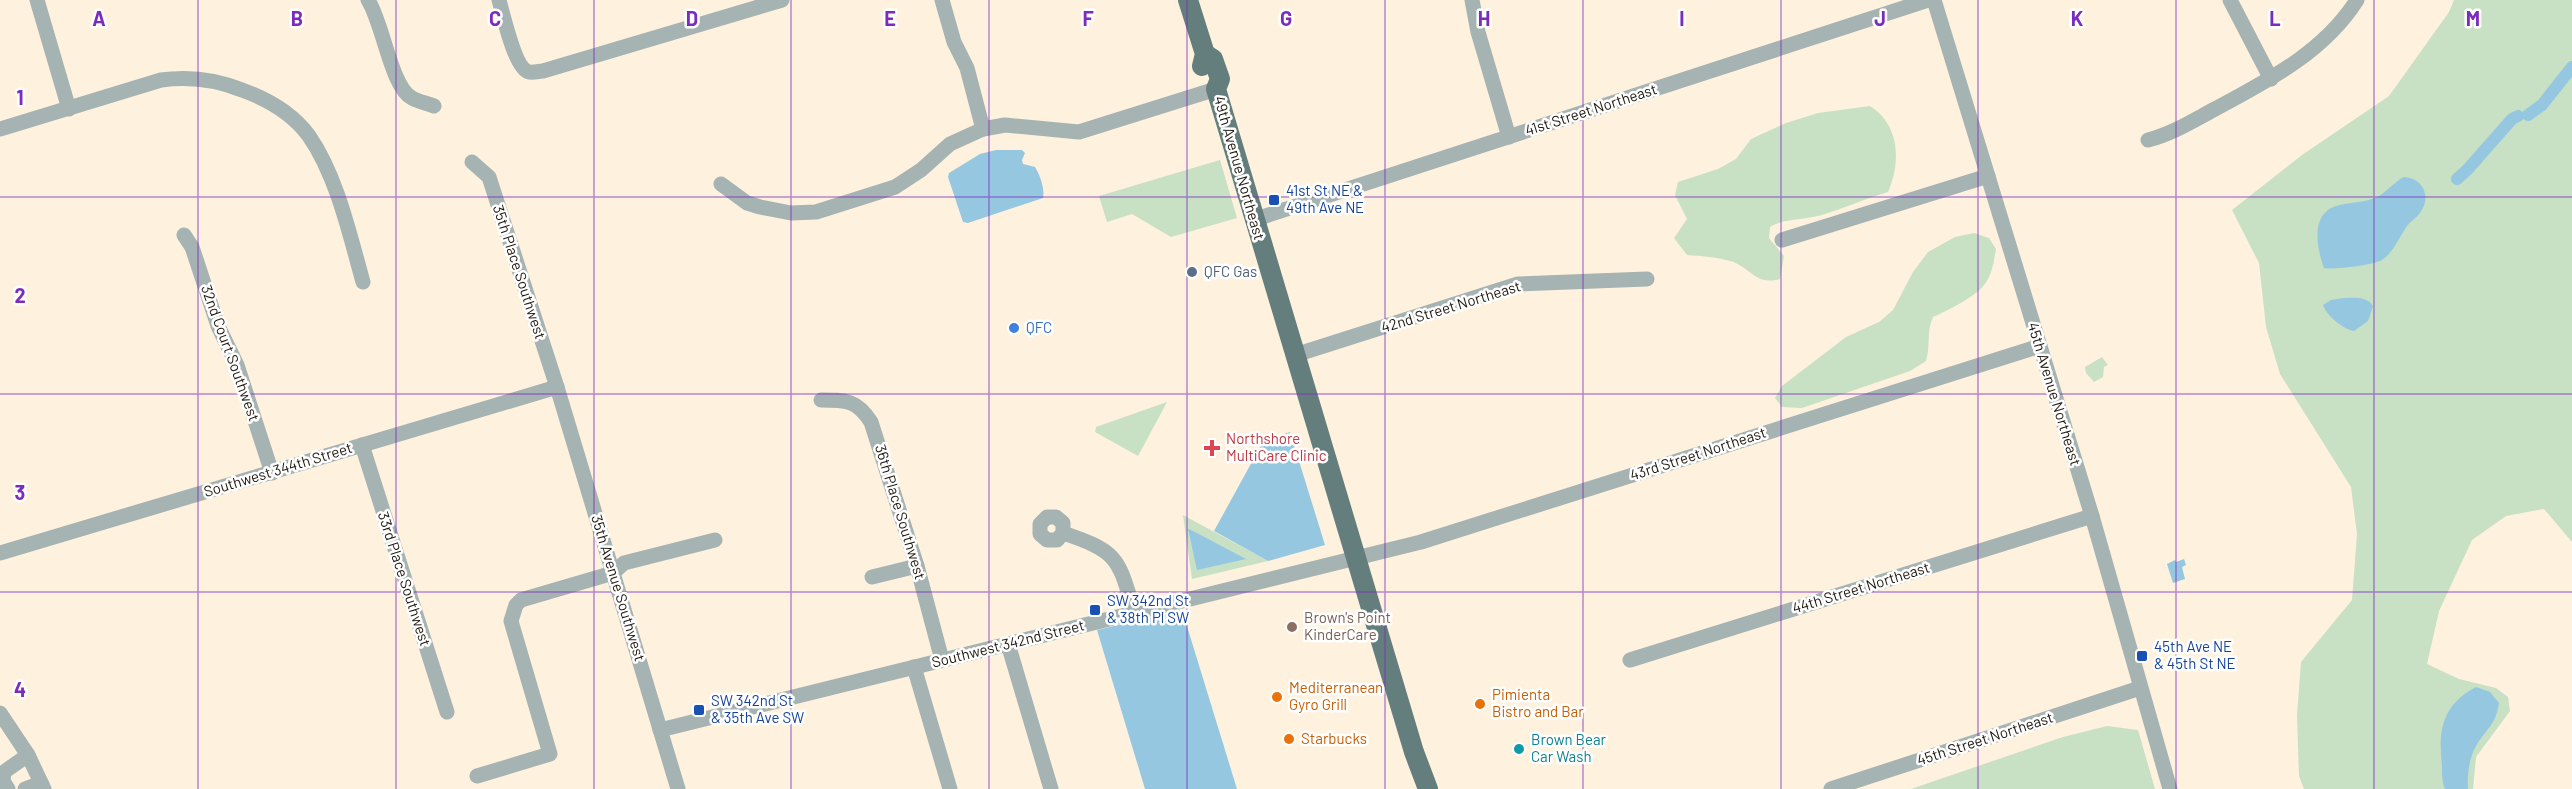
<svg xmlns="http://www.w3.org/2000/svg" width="2572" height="789" viewBox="0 0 2572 789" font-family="Barlow,sans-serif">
	<rect width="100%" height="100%" fill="#fef1de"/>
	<g fill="#c8e0c4">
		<path d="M2454,0H2572V542L2544,509L2506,516L2472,540L2439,611L2427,664L2459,679L2496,688L2508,697L2510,711L2476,757L2473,789H2304L2299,776L2297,715L2301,662L2352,600L2357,534L2351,487L2280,374L2266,327L2259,263L2232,210L2302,155L2389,96L2449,12Z"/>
		<path d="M1870,106C1900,125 1901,162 1888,192C1867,198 1847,207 1825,214C1809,220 1783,218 1770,227L1769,238L1784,256L1780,279C1755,286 1751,267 1730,261C1716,257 1701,256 1687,255L1674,238L1687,219L1675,195L1678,182L1718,169L1736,159L1751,139L1786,123L1818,113Z"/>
		<path d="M1220,160L1237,218L1171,237L1132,214L1107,222L1099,196Z"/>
		<path d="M1974,233L1989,238L1996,249C1994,261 1992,275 1984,285C1975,297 1947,311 1933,317C1926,332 1931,344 1926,361L1910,371L1802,408L1782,407L1775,398L1782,386L1846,337L1879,322L1893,310L1913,272L1928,252L1955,237Z"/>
		<path d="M2102,357L2108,365L2104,367L2103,377L2094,382L2086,373L2085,367Z"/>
		<path d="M1167,402L1138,456L1095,432L1096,427Z"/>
		<path d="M1183,515L1268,561L1192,579Z"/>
		<path d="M2107,726L2138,730L2155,789H1911L2063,737Z"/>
	</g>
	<g fill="#95c7e1">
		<path d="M996,150H1022L1025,153L1022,160L1023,164L1035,167C1040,175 1045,189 1043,198L968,223L963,222L948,177L949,173L980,154Z"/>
		<path d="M2404,177C2423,178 2432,197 2420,213C2416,218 2411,221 2407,226C2399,237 2394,252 2382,260C2375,265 2332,270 2324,268C2317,249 2310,214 2336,206C2349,202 2364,203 2377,197C2387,192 2394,182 2404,177Z"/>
		<path d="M2344,298C2356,298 2366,296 2373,306L2368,321L2354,331C2343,329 2327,316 2323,305L2331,300Z"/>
		<path d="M1290,432L1325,545L1268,561L1214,531L1264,440Z"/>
		<path d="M1188,529L1191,530L1246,559L1197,570Z"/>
		<path d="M2184,559L2186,565L2182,567L2185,579L2173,583L2167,564L2175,560L2176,562Z"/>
		<path d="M1182,610L1237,789H1145L1097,630Z"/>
		<path d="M2476,687L2490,692L2499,703C2495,727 2487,727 2476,746C2469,758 2467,776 2468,789H2445C2442,782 2442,774 2442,766C2438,730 2442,705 2476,687Z"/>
	</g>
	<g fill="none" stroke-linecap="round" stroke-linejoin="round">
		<g stroke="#95c7e1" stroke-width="12">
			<path d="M2528,115L2542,105L2572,67"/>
			<path d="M2457,179L2468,169L2512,119L2518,116"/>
		</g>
		<g stroke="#a5b3b2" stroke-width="15">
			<path d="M37,0L69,109"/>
			<path d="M368,0C383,23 391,87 412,98C419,102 427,103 434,106"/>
			<path d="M499,0C503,14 515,69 529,72C533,73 540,71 543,71L782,0"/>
			<path d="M942,0L954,42L967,68L983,129"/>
			<path d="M1472,0L1478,32L1509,137"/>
			<path d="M1934,0L2092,516L2170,789"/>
			<path d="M2230,0L2271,79"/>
			<path d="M0,129L161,80C190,76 215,79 242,90C267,99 293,114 309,136C337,176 350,236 363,282"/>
			<path d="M2148,140C2172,134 2194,120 2215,109C2269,80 2324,52 2357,0"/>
			<path d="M472,162L489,177L557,387L678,789"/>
			<path d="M721,184L747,203L760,207L791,213L816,212L895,187L921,170L950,144L983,129L1005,125L1079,132L1216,89"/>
			<path d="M1253,220L1928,0"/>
			<path d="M184,235L192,247L218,326L237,365L272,473"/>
			<path d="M1782,240L1988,176"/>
			<path d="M1295,355L1518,284L1647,279"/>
			<path d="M821,400C846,400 857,400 871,422L917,566L942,660"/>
			<path d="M362,445L447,712"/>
			<path d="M1063,533L1057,540H1047L1040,534V524L1047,517H1056L1063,523V533C1120,552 1118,559 1135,614"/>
			<path d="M0,553L557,387"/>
			<path d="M872,577L917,566"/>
			<path d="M1008,644L1051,789"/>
			<path d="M1630,660L2092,516"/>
			<path d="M914,667L950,789"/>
			<path d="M0,713L28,755L44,789"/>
			<path d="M660,730L1421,542L2040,346"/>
			<path d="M477,776L550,754L511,621L516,605L521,600L613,573L624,563L715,540"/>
			<path d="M8,789L3,781L4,772L28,755"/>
			<path d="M25,789L41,783"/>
			<path d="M1831,789L2140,688"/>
		</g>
		<g stroke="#637e7c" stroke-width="20">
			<path d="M1188,0L1205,54L1202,66"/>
			<path d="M1205,54L1213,59L1220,79L1216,89L1414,752L1428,789"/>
		</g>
	</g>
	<path fill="none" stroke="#7b2cbf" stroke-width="1.5" stroke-opacity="0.55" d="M198,0V789M396,0V789M594,0V789M791,0V789M989,0V789M1187,0V789M1385,0V789M1583,0V789M1781,0V789M1978,0V789M2176,0V789M2374,0V789M0,197H2572M0,394H2572M0,592H2572"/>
	<g fill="#1a4fb4" stroke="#fff" stroke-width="2">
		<rect x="1268" y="194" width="12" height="12" rx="3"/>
		<rect x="1089" y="604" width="12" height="12" rx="3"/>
		<rect x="2136" y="650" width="12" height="12" rx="3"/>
		<rect x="693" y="704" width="12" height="12" rx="3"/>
	</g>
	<circle fill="#5c6f8a" stroke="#fff" stroke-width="2" cx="1192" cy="272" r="6"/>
	<circle fill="#3f7fe0" stroke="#fff" stroke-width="2" cx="1014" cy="328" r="6"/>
	<path fill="#e0444e" stroke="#fff" stroke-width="2" d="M1209 439h6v6h6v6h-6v6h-6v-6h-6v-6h6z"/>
	<circle fill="#8d6e63" stroke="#fff" stroke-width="2" cx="1292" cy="627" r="6"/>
	<g fill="#e8710a" stroke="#fff" stroke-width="2">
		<circle cx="1277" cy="697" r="6"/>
		<circle cx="1480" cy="704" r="6"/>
		<circle cx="1289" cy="739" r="6"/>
	</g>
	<circle fill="#0f9aa8" stroke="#fff" stroke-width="2" cx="1519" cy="749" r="6"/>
	<g text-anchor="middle" stroke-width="5" stroke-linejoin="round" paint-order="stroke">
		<g font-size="15" fill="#1e180f" stroke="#fff">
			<text transform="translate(1591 110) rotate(-18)" y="5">41st Street Northeast</text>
			<text transform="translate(1239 168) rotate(74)" y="5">49th Avenue Northeast</text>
			<text transform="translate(519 272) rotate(72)" y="5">35th Place Southwest</text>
			<text transform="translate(1451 307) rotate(-17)" y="5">42nd Street Northeast</text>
			<text transform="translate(230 353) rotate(70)" y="5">32nd Court Southwest</text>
			<text transform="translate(2054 394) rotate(73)" y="5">45th Avenue Northeast</text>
			<text transform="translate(1698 454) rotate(-18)" y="5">43rd Street Northeast</text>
			<text transform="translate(278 470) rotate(-17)" y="5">Southwest 344th Street</text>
			<text transform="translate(900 512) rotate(73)" y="5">36th Place Southwest</text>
			<text transform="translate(404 579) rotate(72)" y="5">33rd Place Southwest</text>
			<text transform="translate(618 588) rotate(73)" y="5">35th Avenue Southwest</text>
			<text transform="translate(1861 588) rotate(-17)" y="5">44th Street Northeast</text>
			<text transform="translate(1008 644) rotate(-14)" y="5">Southwest 342nd Street</text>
			<text transform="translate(1985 739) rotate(-18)" y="5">45th Street Northeast</text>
		</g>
		<g font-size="15" fill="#164399" stroke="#fff" text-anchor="start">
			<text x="1286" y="196">41st St NE &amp;<tspan x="1286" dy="17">49th Ave NE</tspan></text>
			<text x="1107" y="606">SW 342nd St<tspan x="1107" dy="17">&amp; 38th Pl SW</tspan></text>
			<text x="2154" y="652">45th Ave NE<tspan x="2154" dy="17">&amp; 45th St NE</tspan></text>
			<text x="711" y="706">SW 342nd St<tspan x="711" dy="17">&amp; 35th Ave SW</tspan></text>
		</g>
		<g font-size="15" fill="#4e5e75" stroke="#fff" text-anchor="start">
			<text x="1204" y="277">QFC Gas</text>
		</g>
		<g font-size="15" fill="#366cbe" stroke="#fff" text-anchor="start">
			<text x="1026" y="333">QFC</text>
		</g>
		<g font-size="15" fill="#be3a42" stroke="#fff" text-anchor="start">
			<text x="1226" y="444">Northshore<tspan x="1226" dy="17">MultiCare Clinic</tspan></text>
		</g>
		<g font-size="15" fill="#785e54" stroke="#fff" text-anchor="start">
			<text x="1304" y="623">Brown's Point<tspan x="1304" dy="17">KinderCare</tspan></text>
		</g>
		<g font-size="15" fill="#c56008" stroke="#fff" text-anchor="start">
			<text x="1289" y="693">Mediterranean<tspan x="1289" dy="17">Gyro Grill</tspan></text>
			<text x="1492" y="700">Pimienta<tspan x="1492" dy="17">Bistro and Bar</tspan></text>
			<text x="1301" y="744">Starbucks</text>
		</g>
		<g font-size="15" fill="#0d838f" stroke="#fff" text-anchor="start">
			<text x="1531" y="745">Brown Bear<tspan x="1531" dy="17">Car Wash</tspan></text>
		</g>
	</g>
	<g font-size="20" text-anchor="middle" font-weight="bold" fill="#7b2cbf" stroke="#fff" stroke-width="5" stroke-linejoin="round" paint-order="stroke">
		<text x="99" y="26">A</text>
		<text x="297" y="26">B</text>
		<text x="495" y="26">C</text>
		<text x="692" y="26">D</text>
		<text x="890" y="26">E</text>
		<text x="1088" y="26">F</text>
		<text x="1286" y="26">G</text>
		<text x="1484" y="26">H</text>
		<text x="1682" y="26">I</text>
		<text x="1880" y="26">J</text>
		<text x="2077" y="26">K</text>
		<text x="2275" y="26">L</text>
		<text x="2473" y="26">M</text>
		<text x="20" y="105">1</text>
		<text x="20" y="303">2</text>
		<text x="20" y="500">3</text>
		<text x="20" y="697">4</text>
	</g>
</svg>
